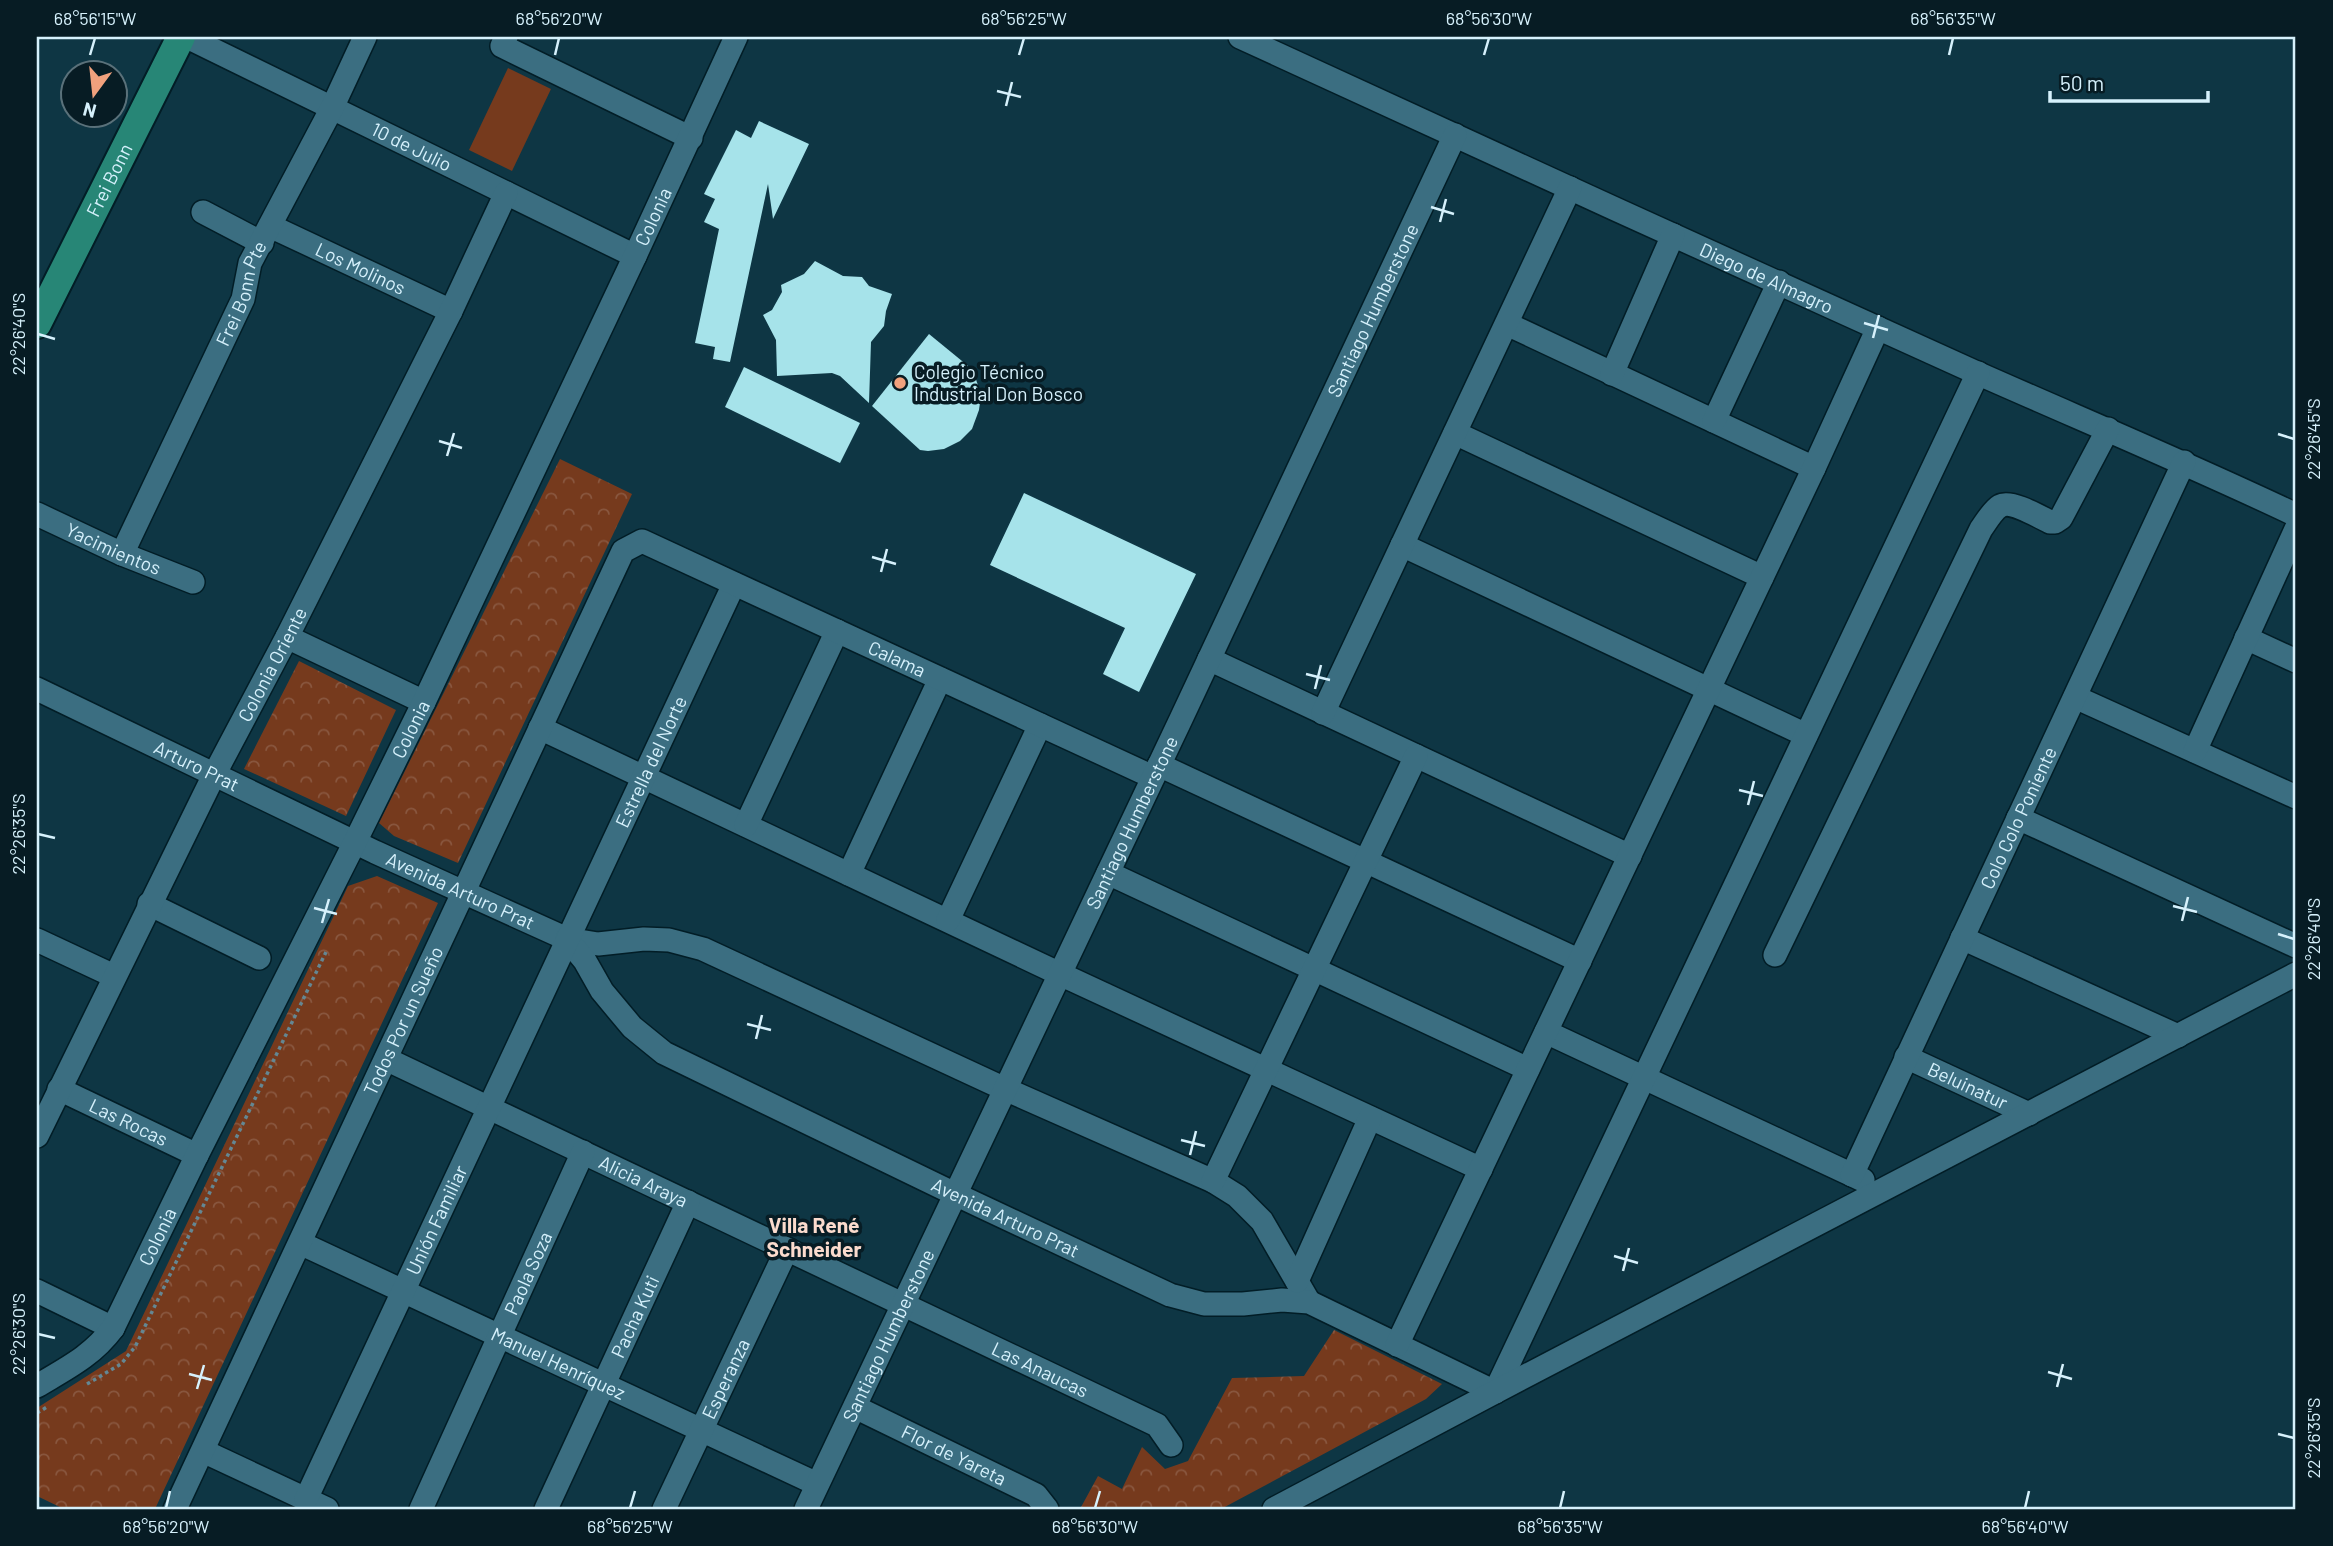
<svg xmlns="http://www.w3.org/2000/svg" width="2333" height="1546" viewBox="0 0 2333 1546" font-family="Barlow,sans-serif">
	<defs>
		<pattern id="forest-crowns" width="20" height="18" patternUnits="userSpaceOnUse" patternTransform="scale(1.75)"><rect width="20" height="18" fill="#763a1d"/><path d="M2 6a3 3 0 1 1 6 0M12 15a3 3 0 1 1 6 0" fill="none" stroke="#89573f"/></pattern>
	</defs>
	<rect width="100%" height="100%" fill="#0e3644"/>
	<g fill="url(#forest-crowns)">
		<path d="M560,459L632,494L458,863L394,836L379,823Z"/>
		<path d="M299,661L396,710L346,816L244,769Z"/>
		<path d="M377,876L438,903L155,1509H64L37,1496V1408L126,1351L348,886Z"/>
		<path d="M1334,1330L1442,1384L1426,1399L1221,1509H1080L1098,1476L1122,1489L1142,1447L1165,1469L1188,1461L1232,1378L1304,1376Z"/>
	</g>
	<path fill="#763a1d" d="M508,68L551,89L512,171L469,150Z"/>
	<g fill="#a6e3ea">
		<path d="M759,121L809,144L773,219L768,184L730,362L713,359L715,347L695,343L719,229L704,222L715,199L704,194L736,130L751,138Z"/>
		<path d="M815,261L843,276L862,277L869,286L892,294L886,311L884,326L871,342L869,403L840,376L832,373L777,376L776,340L763,315L772,310L782,292L781,285L804,274Z"/>
		<path d="M929,334L973,370L981,395L979,410L972,429L960,441L944,449L928,451L920,450L872,406Z"/>
		<path d="M744,367L860,423L840,463L725,407Z"/>
		<path d="M1024,493L1196,574L1139,692L1103,674L1125,628L990,565Z"/>
	</g>
	<g fill="none" stroke-linecap="round" stroke-linejoin="round">
		<defs>
			<g id="minor">
				<path id="s1" d="M187,37L635,256"/>
				<path d="M506,37L502,46L691,138"/>
				<path id="s2" d="M1240,37C1485,149 1731,263 1977,373C2083,420 2191,465 2296,515"/>
				<path d="M203,212L262,243"/>
				<path id="s3" d="M270,226L451,311"/>
				<path d="M1507,324L1814,468"/>
				<path d="M1612,374L1673,235"/>
				<path d="M1714,421L1779,282"/>
				<path d="M1455,433L1762,577"/>
				<path id="s4" d="M37,514L122,554L193,582"/>
				<path d="M1402,545L1806,735"/>
				<path id="s5" d="M122,554L243,299L250,263L332,108L365,37"/>
				<path d="M287,637L424,702"/>
				<path d="M2246,638L2296,661"/>
				<path d="M1209,659L1630,856"/>
				<path id="s6" d="M37,689L375,852L567,939L598,944L644,939L669,940L703,949L1005,1089L1213,1181L1237,1196L1262,1221L1309,1302"/>
				<path d="M2075,697L2296,797"/>
				<path d="M1323,713L1570,188"/>
				<path d="M540,728L1060,974L1481,1169"/>
				<path d="M2195,751L2296,529"/>
				<path d="M1159,765L1580,961"/>
				<path d="M2018,818L2296,946"/>
				<path d="M746,825L837,631"/>
				<path d="M1108,873L1528,1069"/>
				<path d="M849,874L940,679"/>
				<path d="M149,904L259,958"/>
				<path d="M948,920L1040,725"/>
				<path d="M1962,938L2178,1036"/>
				<path id="s7" d="M567,939L585,961L602,991L632,1027L664,1053L955,1194L1170,1295L1204,1304H1243L1282,1300L1309,1302L1495,1392"/>
				<path d="M37,940L114,976"/>
				<path d="M1775,955L1981,529C1986,522 1993,510 2000,506C2011,500 2040,517 2050,522H2055L2061,518L2108,429"/>
				<path d="M1546,1032L1863,1180"/>
				<path id="s8" d="M1906,1057L2029,1114"/>
				<path id="s9" d="M386,1059L1157,1425L1171,1445"/>
				<path id="s10" d="M59,1089L197,1155"/>
				<path id="s11" d="M37,1136L214,775L287,637L451,311L506,193"/>
				<path id="s12" d="M1852,1175L2184,462"/>
				<path d="M1213,1181L1416,756"/>
				<path id="s13" d="M300,1243L817,1484"/>
				<path d="M1297,1281L1370,1118"/>
				<path d="M37,1291L113,1328"/>
				<path d="M1397,1345L1814,468L1878,328"/>
				<path id="s14" d="M37,1386C67,1368 92,1356 113,1328L197,1155L355,842L424,702L635,256L736,37"/>
				<path d="M1495,1392L1978,373"/>
				<path id="s15" d="M855,1407L1036,1495L1047,1509"/>
				<path d="M203,1451L327,1509"/>
				<path id="s16" d="M306,1499L734,584"/>
				<path id="s17" d="M175,1509L623,551L642,541L1153,777"/>
				<path id="s18" d="M421,1509L583,1152"/>
				<path id="s19" d="M546,1509L688,1202"/>
				<path id="s20" d="M664,1509L787,1249"/>
				<path id="s21" d="M806,1509L1181,719L1455,135"/>
				<path d="M1274,1509L1495,1392L2296,974"/>
			</g>
			<g id="major">
				<path id="s22" d="M37,324L181,37"/>
			</g>
		</defs>
		<use href="#minor" stroke="#021d26" stroke-width="26"/>
		<use href="#major" stroke="#021d26" stroke-width="32"/>
		<g stroke="#648793" stroke-width="3.5" stroke-dasharray="3.5 3.5" stroke-linecap="butt">
			<path d="M87,1384L121,1364L135,1347L326,952"/>
			<path d="M37,1413L47,1407"/>
		</g>
		<use href="#minor" stroke="#3b6e81" stroke-width="23"/>
		<use href="#major" stroke="#278676" stroke-width="28"/>
	</g>
	<path fill="none" stroke="#d6f1fc" stroke-width="2.5" d="M90,55L95,38M555,55L559,38M1019,55L1024,38M1484,55L1489,38M1949,55L1953,38M997,91L1021,97M1006,106L1012,82M1431,207L1454,214M1440,222L1446,199M1864,323L1888,330M38,334L55,339M1873,338L1879,315M2278,434L2294,439M439,441L462,448M447,456L454,433M872,557L896,564M881,572L887,549M1306,674L1330,680M1315,689L1321,665M1739,790L1763,796M1748,805L1754,781M38,834L55,838M2173,906L2197,912M314,908L337,914M2182,921L2188,897M322,923L329,899M2278,934L2294,939M747,1024L771,1030M756,1039L762,1015M1181,1140L1205,1146M1190,1155L1196,1131M1614,1256L1638,1263M1623,1271L1629,1248M38,1334L55,1338M2048,1372L2072,1379M189,1374L212,1380M2057,1387L2063,1364M197,1389L204,1365M2278,1434L2294,1438M166,1508L170,1491M630,1508L635,1491M1095,1508L1100,1491M1560,1508L1564,1491M2025,1508L2029,1491"/>
	<circle fill="#f1a17d" stroke="#071c24" stroke-width="2.5" cx="900" cy="383" r="7"/>
	<g text-anchor="middle" stroke-width="7" stroke-linejoin="round" paint-order="stroke">
		<g font-size="19" fill="#d6f1fc" stroke="#071c24">
			<text dy="7" stroke="none"><textPath href="#s1" startOffset="250">10 de Julio</textPath></text>
			<text dy="7" stroke="none"><textPath href="#s22" startOffset="161">Frei Bonn</textPath></text>
			<text dy="7" stroke="none"><textPath href="#s14" startOffset="1332">Colonia</textPath></text>
			<text dy="7" stroke="none"><textPath href="#s3" startOffset="100">Los Molinos</textPath></text>
			<text dy="7" stroke="none"><textPath href="#s2" startOffset="579">Diego de Almagro</textPath></text>
			<text dy="7" stroke="none"><textPath href="#s5" startOffset="287">Frei Bonn Pte</textPath></text>
			<text dy="7" stroke="none"><textPath href="#s21" startOffset="1326">Santiago Humberstone</textPath></text>
			<text dy="7" stroke="none"><textPath href="#s4" startOffset="84">Yacimientos</textPath></text>
			<text dy="7" stroke="none"><textPath href="#s17" startOffset="1360">Calama</textPath></text>
			<text dy="7" stroke="none"><textPath href="#s11" startOffset="527">Colonia Oriente</textPath></text>
			<text dy="7" stroke="none"><textPath href="#s14" startOffset="765">Colonia</textPath></text>
			<text dy="7" stroke="none"><textPath href="#s16" startOffset="814">Estrella del Norte</textPath></text>
			<text dy="7" stroke="none"><textPath href="#s6" startOffset="177">Arturo Prat</textPath></text>
			<text dy="7" stroke="none"><textPath href="#s12" startOffset="394">Colo Colo Poniente</textPath></text>
			<text dy="7" stroke="none"><textPath href="#s21" startOffset="760">Santiago Humberstone</textPath></text>
			<text dy="7" stroke="none"><textPath href="#s6" startOffset="469">Avenida Arturo Prat</textPath></text>
			<text dy="7" stroke="none"><textPath href="#s17" startOffset="539">Todos Por un Sueño</textPath></text>
			<text dy="7" stroke="none"><textPath href="#s8" startOffset="68">Beluinatur</textPath></text>
			<text dy="7" stroke="none"><textPath href="#s10" startOffset="77">Las Rocas</textPath></text>
			<text dy="7" stroke="none"><textPath href="#s9" startOffset="285">Alicia Araya</textPath></text>
			<text dy="7" stroke="none"><textPath href="#s7" startOffset="530">Avenida Arturo Prat</textPath></text>
			<text dy="7" stroke="none"><textPath href="#s16" startOffset="308">Unión Familiar</textPath></text>
			<text dy="7" stroke="none"><textPath href="#s14" startOffset="198">Colonia</textPath></text>
			<text dy="7" stroke="none"><textPath href="#s18" startOffset="259">Paola Soza</textPath></text>
			<text dy="7" stroke="none"><textPath href="#s19" startOffset="212">Pacha Kuti</textPath></text>
			<text dy="7" stroke="none"><textPath href="#s21" startOffset="192">Santiago Humberstone</textPath></text>
			<text dy="7" stroke="none"><textPath href="#s13" startOffset="285">Manuel Henríquez</textPath></text>
			<text dy="7" stroke="none"><textPath href="#s9" startOffset="724">Las Anaucas</textPath></text>
			<text dy="7" stroke="none"><textPath href="#s20" startOffset="144">Esperanza</textPath></text>
			<text dy="7" stroke="none"><textPath href="#s15" startOffset="110">Flor de Yareta</textPath></text>
		</g>
		<g font-size="19" fill="#d6f1fc" stroke="#071c24" text-anchor="start">
			<text x="914" y="379">Colegio Técnico<tspan x="914" dy="22">Industrial Don Bosco</tspan></text>
		</g>
		<g font-size="21" font-weight="bold" fill="#fbdbcd" stroke="#071c24">
			<text x="814" y="1233">Villa René<tspan x="814" dy="24">Schneider</tspan></text>
		</g>
	</g>
	<rect width="2333" height="1546" fill="none" stroke="#071c24" stroke-width="77"/>
	<g transform="translate(94 94) rotate(195)"><circle r="33" fill="#071c24" stroke="#5a717a" stroke-width="2"/>
	<path d="M0-5L12 26L0 18L-12 26Z" fill="#f1a17d"/>
	<text y="-10" font-size="19" font-weight="bold" text-anchor="middle" fill="#d6f1fc">N</text>
	</g>
	<path d="M2050 91v10h158v-10" fill="none" stroke="#d6f1fc" stroke-width="3.5"/>
	<text x="2060" y="91" font-size="21" fill="#d6f1fc" stroke="#071c24" stroke-width="5" paint-order="stroke">50 m</text>
	<rect x="38" y="38" width="2256" height="1470" fill="none" stroke="#d6f1fc" stroke-width="2.5"/>
	<g font-size="18" text-anchor="middle" fill="#d6f1fc">
		<text x="95" y="25">68°56'15"W</text>
		<text x="559" y="25">68°56'20"W</text>
		<text x="1024" y="25">68°56'25"W</text>
		<text x="1489" y="25">68°56'30"W</text>
		<text x="1953" y="25">68°56'35"W</text>
		<text transform="translate(19 334) rotate(-90)" y="6">22°26'40"S</text>
		<text transform="translate(2314 439) rotate(-90)" y="6">22°26'45"S</text>
		<text transform="translate(19 834) rotate(-90)" y="6">22°26'35"S</text>
		<text transform="translate(2314 939) rotate(-90)" y="6">22°26'40"S</text>
		<text transform="translate(19 1334) rotate(-90)" y="6">22°26'30"S</text>
		<text transform="translate(2314 1438) rotate(-90)" y="6">22°26'35"S</text>
		<text x="166" y="1533">68°56'20"W</text>
		<text x="630" y="1533">68°56'25"W</text>
		<text x="1095" y="1533">68°56'30"W</text>
		<text x="1560" y="1533">68°56'35"W</text>
		<text x="2025" y="1533">68°56'40"W</text>
	</g>
</svg>
